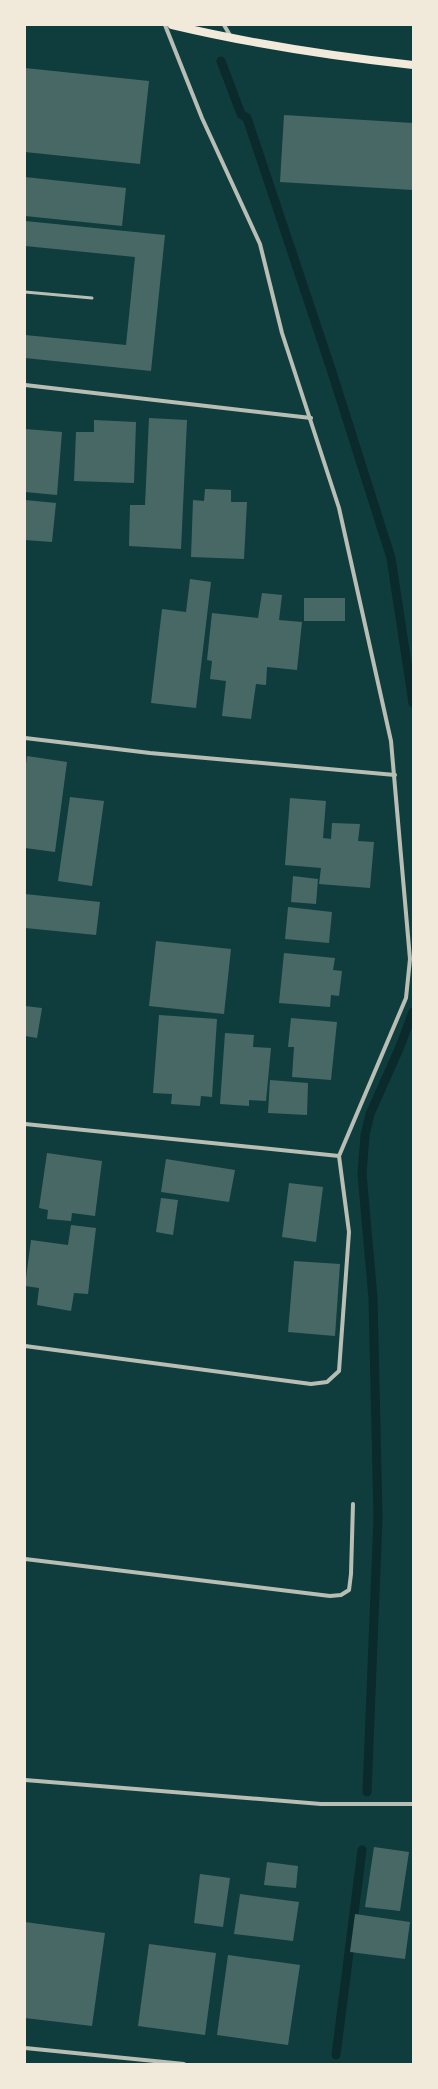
<svg xmlns="http://www.w3.org/2000/svg" width="438" height="2089" viewBox="0 0 438 2089" font-family="'Playfair Display',serif">
	<rect width="100%" height="100%" fill="#0f3d3e"/>
	<g fill="none" stroke-linecap="round" stroke-linejoin="round">
		<g stroke="#0a2a2b" stroke-width="9">
			<path d="M221,61L241,114L247,118L331,369L391,558L413,703"/>
			<path d="M367,1792L378,1518L373,1298L362,1174L365,1135L370,1114L399,1049L413,1012"/>
			<path d="M336,2055L362,1850"/>
		</g>
	</g>
	<g fill="#486865">
		<path d="M25,68L149,81L140,164L25,152Z"/>
		<path d="M284,115L413,123V190L280,182Z"/>
		<path d="M25,177L126,188L122,226L25,216Z"/>
		<path d="M25,221L165,235L151,371L25,358V335L126,345L135,257L25,246Z"/>
		<path d="M149,418L187,420L181,549L129,546L130,505H145Z"/>
		<path d="M94,420L136,422L134,483L74,481L76,432H94Z"/>
		<path d="M25,429L62,432L57,495L25,492Z"/>
		<path d="M205,489L231,490V502H247L244,559L191,557L193,500L204,501Z"/>
		<path d="M25,500L56,503L52,542L25,540Z"/>
		<path d="M190,579L211,582L196,708L151,703L162,609L186,612Z"/>
		<path d="M262,593L282,595L279,620L302,622L297,670L267,667L266,685L256,684L251,719L222,716L226,681L210,679L212,661L207,660L212,613L258,618Z"/>
		<rect x="304" y="598" width="41" height="23"/>
		<path d="M27,756L67,762L55,852L25,848V772Z"/>
		<path d="M70,797L104,801L92,886L58,881Z"/>
		<path d="M290,798L326,801L323,838L331,839L332,823L360,824L358,841L374,842L370,888L319,884L321,868L285,865Z"/>
		<path d="M293,876L318,879L316,904L291,902Z"/>
		<path d="M25,894L100,902L96,935L25,928Z"/>
		<path d="M288,907L332,912L329,943L285,939Z"/>
		<path d="M156,941L231,949L224,1014L149,1006Z"/>
		<path d="M284,953L335,958L333,970L342,971L339,996L331,995L330,1007L279,1003Z"/>
		<path d="M25,1006L42,1008L37,1038L25,1036Z"/>
		<path d="M159,1015L217,1019L212,1097L201,1096L200,1106L171,1104L172,1094L153,1093Z"/>
		<path d="M291,1018L337,1022L331,1080L292,1077L294,1047H288Z"/>
		<path d="M225,1033L254,1035L253,1047L271,1048L266,1101L249,1100V1106L220,1104Z"/>
		<path d="M270,1080L308,1083L307,1115L268,1113Z"/>
		<path d="M47,1153L102,1161L95,1216L72,1213L71,1221L47,1219L48,1210L39,1208Z"/>
		<path d="M166,1159L235,1170L229,1202L161,1192Z"/>
		<path d="M289,1183L323,1187L316,1242L282,1237Z"/>
		<path d="M161,1198L178,1200L173,1235L156,1232Z"/>
		<path d="M71,1225L96,1228L88,1294L74,1293L71,1311L37,1305L39,1288L25,1286L31,1240L68,1245Z"/>
		<path d="M294,1261L340,1264L335,1336L288,1332Z"/>
		<path d="M374,1847L409,1852L400,1911L365,1907Z"/>
		<path d="M267,1862L298,1866L296,1888L264,1885Z"/>
		<path d="M200,1874L230,1878L223,1927L194,1923Z"/>
		<path d="M240,1894L299,1902L293,1941L234,1934Z"/>
		<path d="M355,1914L410,1922L405,1959L350,1952Z"/>
		<path d="M25,1922L105,1933L92,2026L25,2018Z"/>
		<path d="M149,1944L216,1953L205,2035L138,2026Z"/>
		<path d="M228,1955L300,1965L288,2045L217,2035Z"/>
	</g>
	<g fill="none" stroke-linecap="round" stroke-linejoin="round">
		<path stroke="#b8beb3" stroke-width="3" d="M25,292L92,298"/>
		<g stroke="#b8beb3" stroke-width="4">
			<path d="M224,25L231,37"/>
			<path d="M25,385L311,418"/>
			<path d="M25,738L150,753L395,775"/>
			<path d="M25,1124L339,1156"/>
			<path d="M25,1346L311,1384L327,1382L339,1371L349,1232L339,1156L406,998L410,959L391,741L339,508L282,333L260,244L202,118L165,25"/>
			<path d="M25,1559L330,1596L341,1595L349,1590L351,1574L353,1504"/>
			<path d="M25,1780L321,1804H413"/>
			<path d="M25,2048L184,2064"/>
		</g>
		<path stroke="#f1e9da" stroke-width="8" d="M172,25C252,44 331,56 413,65"/>
	</g>
	<rect width="438" height="2089" fill="none" stroke="#f1e9da" stroke-width="52"/>
</svg>
